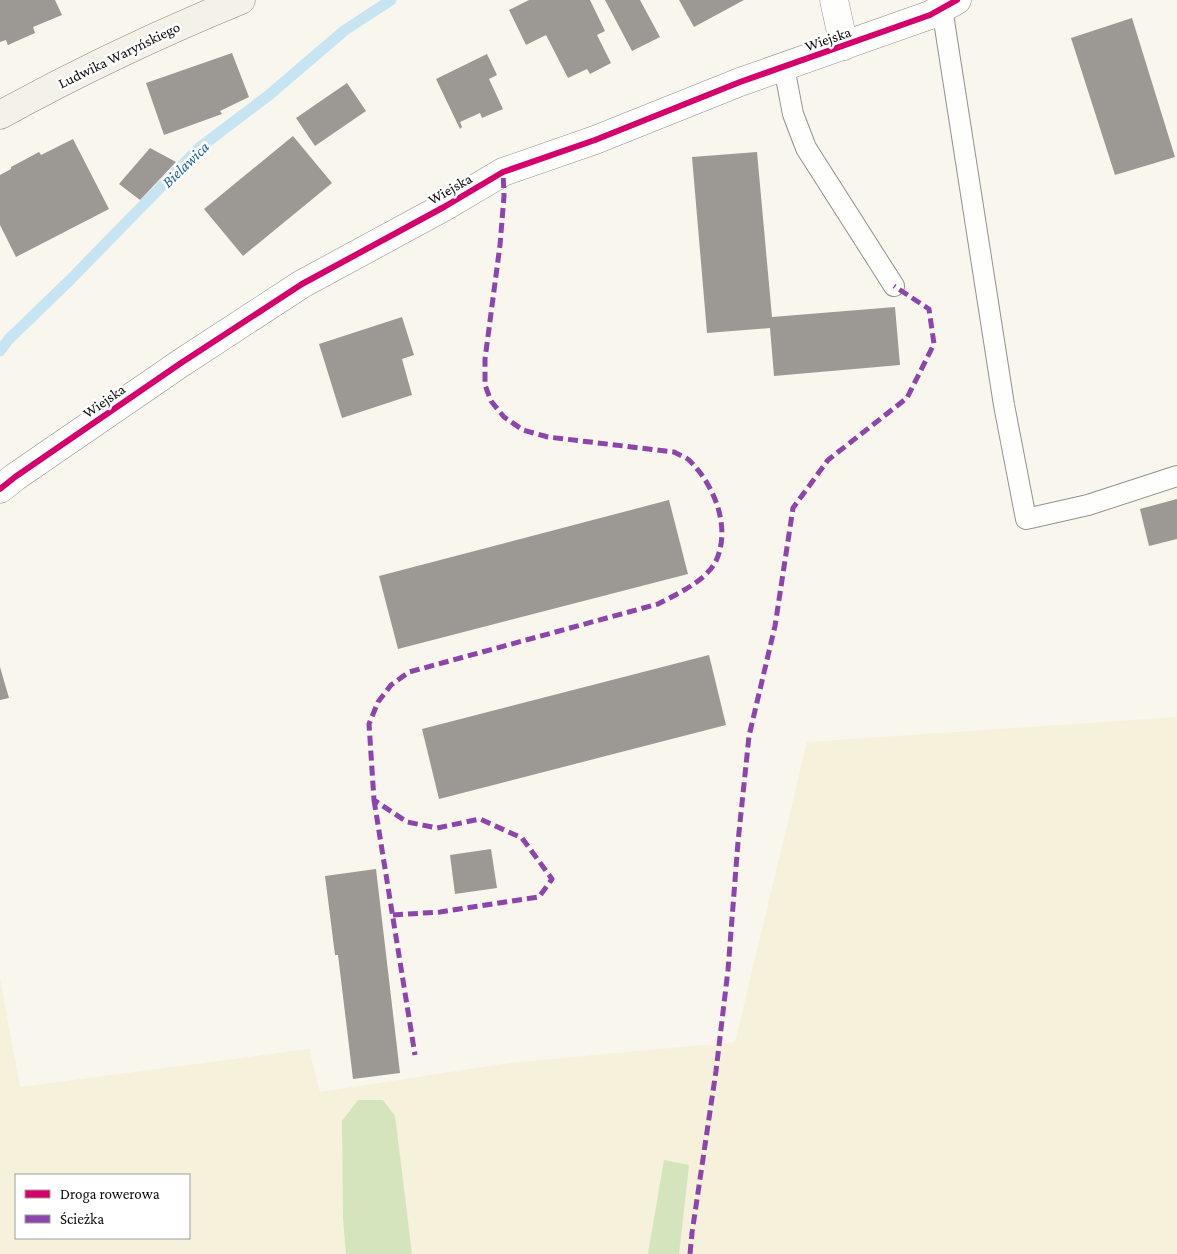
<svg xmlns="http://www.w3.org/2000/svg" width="1177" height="1254" viewBox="0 0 1177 1254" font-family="'Crimson Pro',serif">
	<rect width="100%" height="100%" fill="#f9f6ee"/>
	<path fill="#f5f1db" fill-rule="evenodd" d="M1177,717V1254H0V978L20,1087L309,1049L320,1092L509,1063L735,1042L807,742ZM16,1175H189V1238H16Z"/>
	<g fill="#d4e4bd">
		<path d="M358,1100H383L395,1116L412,1254H346L343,1218L342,1121Z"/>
		<path d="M664,1160L689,1165L679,1254H648Z"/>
	</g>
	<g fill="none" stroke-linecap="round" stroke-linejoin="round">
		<path stroke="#c6e4f2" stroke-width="11" d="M0,351L9,339L70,280L199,148L269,95L345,30L391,0"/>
	</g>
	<g fill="#9c9995">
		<path d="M0,0H55L62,15L33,27L35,33L8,45L6,40L0,42Z"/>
		<path d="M529,0H590L605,31L597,35L611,63L590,74L587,69L568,78L546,35L526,45L509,10Z"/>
		<path d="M605,0H640L660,37L632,51Z"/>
		<path d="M679,0H744L694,27Z"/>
		<path d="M1132,18L1175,157L1115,175L1071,38Z"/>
		<path d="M232,53L249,97L220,111L222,114L164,135L146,83Z"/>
		<path d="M487,54L497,75L489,79L503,109L482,118L480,113L460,122L462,127L460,129L436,79Z"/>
		<path d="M347,83L366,111L315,146L296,118Z"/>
		<path d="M293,136L332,183L243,256L204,209Z"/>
		<path d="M73,139L109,209L16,257L0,225V175L11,169V167L39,152L41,155Z"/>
		<path d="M150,148L176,162L140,200L119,184Z"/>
		<path d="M757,152L772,317L895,307L900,365L774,376L770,328L707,333L692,157Z"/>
		<path d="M402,317L414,355L402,359L412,395L342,418L319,344Z"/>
		<path d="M1177,499V539L1149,546L1140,509Z"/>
		<path d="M669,500L688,574L398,649L379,576Z"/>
		<path d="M709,655L726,725L439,799L422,729Z"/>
		<path d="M0,667L9,698L0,700Z"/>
		<path d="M491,849L497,888L455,894L450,855Z"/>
		<path d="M376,869L400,1073L353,1079L338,955H335L325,876Z"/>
	</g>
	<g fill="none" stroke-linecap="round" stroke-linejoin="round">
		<defs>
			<g id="service">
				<path d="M942,8L1004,405L1026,519L1088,505L1177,476"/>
				<path d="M784,67L793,114L806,148L894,286"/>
			</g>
			<g id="minor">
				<path d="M834,0L844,46"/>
				<path d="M0,489L15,477L181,363L302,284L444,207L503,172L595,140L740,82L930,15L957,0"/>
			</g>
			<path id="secondary" d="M0,115C78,72 158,34 241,0"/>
		</defs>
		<use href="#service" stroke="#92918d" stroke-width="22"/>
		<use href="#minor" stroke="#92918d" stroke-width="29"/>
		<use href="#secondary" stroke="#898784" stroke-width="29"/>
		<use href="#service" stroke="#fefefc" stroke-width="20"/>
		<use href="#minor" stroke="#fefefc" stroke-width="28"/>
		<use href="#secondary" stroke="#f4f2e8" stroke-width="28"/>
		<g stroke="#8e44ad" stroke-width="5" stroke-dasharray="10 5" stroke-linecap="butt">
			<path d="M374,800L415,1055"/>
			<path d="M393,915L440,912L539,897L552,879L522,838L480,819L437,828L407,822L374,800L369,724L378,702L391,685L409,672L658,604C677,594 706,581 716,561C730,530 717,494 698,470C695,467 693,464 690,461C686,457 679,455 674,452L548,437L523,430L504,417L491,401L485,385V359L500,245L504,196L503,172"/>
			<path d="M690,1254L692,1233L716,1071L728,970L738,842L749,736L775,626L793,508L828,460L907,398L934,344L929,309L894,286"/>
		</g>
		<defs>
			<path id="cycleway" d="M0,489L15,477L181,363L302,284L444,207L503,172L595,140L740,82L930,15L957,0"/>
		</defs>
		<use href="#cycleway" stroke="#fff" stroke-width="9"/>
		<use href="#cycleway" stroke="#d6006c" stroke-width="6"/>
	</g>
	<g text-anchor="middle" stroke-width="5" stroke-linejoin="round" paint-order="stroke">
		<g font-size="15" fill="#0b0b0b" stroke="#fff">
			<text transform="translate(828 39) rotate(-19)" y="5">Wiejska</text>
			<text transform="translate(119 55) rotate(-26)" y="5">Ludwika Waryńskiego</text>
			<text transform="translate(450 189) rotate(-30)" y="5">Wiejska</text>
			<text transform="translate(104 401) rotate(-35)" y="5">Wiejska</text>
		</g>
		<g font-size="16" font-style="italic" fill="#1a6696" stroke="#fff">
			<text transform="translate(185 164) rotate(-44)" y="6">Bielawica</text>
		</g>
	</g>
	<rect x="15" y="1174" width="175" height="65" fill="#ffffff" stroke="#9d9d9d"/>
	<rect x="25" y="1190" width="25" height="8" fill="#d6006c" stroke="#9d9d9d"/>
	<text x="60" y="1199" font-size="15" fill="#0b0b0b">Droga rowerowa</text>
	<rect x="25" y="1215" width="25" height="8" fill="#8e44ad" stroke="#9d9d9d"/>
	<text x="60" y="1224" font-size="15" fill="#0b0b0b">Ścieżka</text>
</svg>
